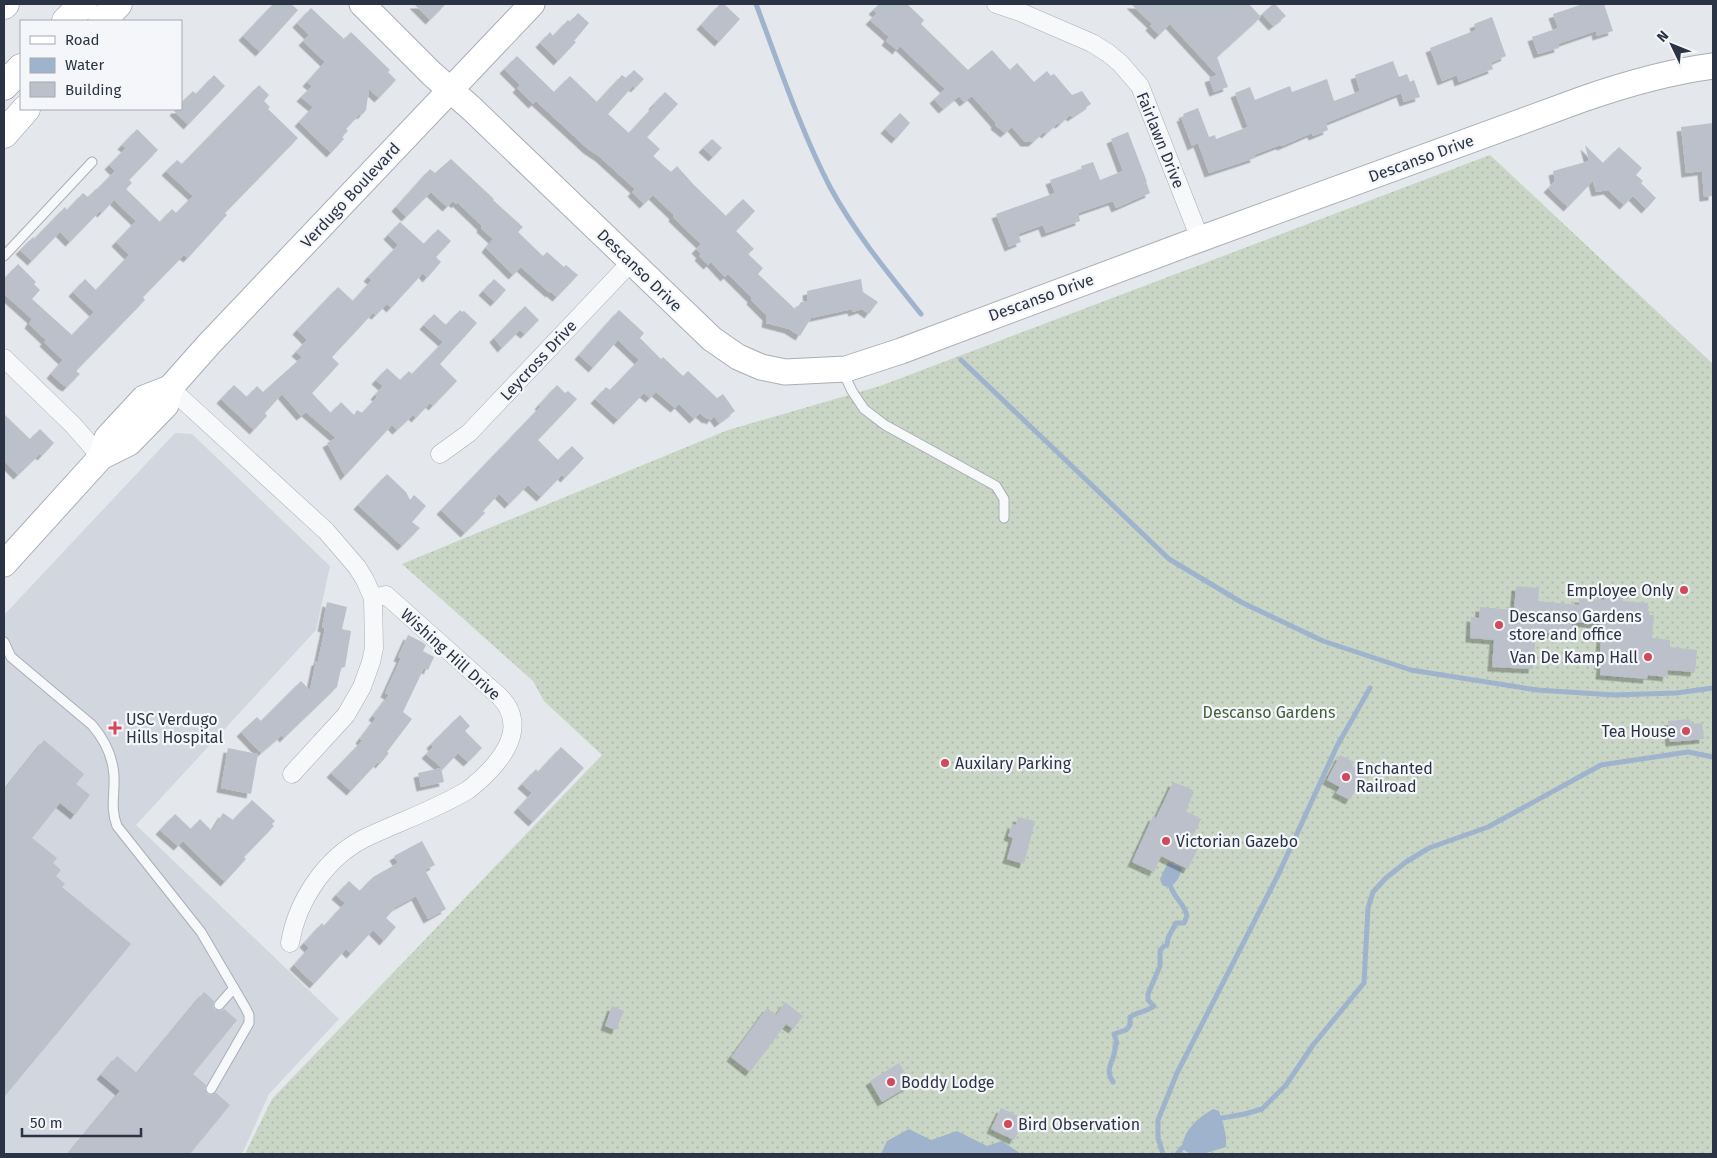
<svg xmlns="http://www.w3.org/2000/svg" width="1717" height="1158" viewBox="0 0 1717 1158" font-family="'Fira Sans',sans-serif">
	<defs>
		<pattern id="grass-dots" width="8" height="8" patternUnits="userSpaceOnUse" patternTransform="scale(1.25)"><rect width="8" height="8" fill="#c9d6c5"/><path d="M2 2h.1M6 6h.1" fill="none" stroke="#adb8ab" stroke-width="1.8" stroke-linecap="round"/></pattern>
		<filter id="shadow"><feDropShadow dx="-4.5" dy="4.5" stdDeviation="0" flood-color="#0004"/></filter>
	</defs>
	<rect width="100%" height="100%" fill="#e4e7ec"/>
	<path fill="#d2d6de" d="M175,433L192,434L330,566L316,630L136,825L339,1019L269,1094L242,1154H4V615Z"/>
	<path fill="url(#grass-dots)" d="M1490,155L1713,364V1154H245L272,1099L602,755L544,701L533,681L402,564L728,430L880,386Z"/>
	<g fill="#9fb4cc">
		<path d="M1168,862L1182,868C1180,878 1173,891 1162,885L1160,879Z"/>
		<path d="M1213,1109L1219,1111C1223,1123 1227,1134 1226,1147L1206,1153L1190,1154L1182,1148C1184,1129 1198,1118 1213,1109Z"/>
		<path d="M909,1129L931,1140L957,1131L987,1146L1002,1141L1021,1154H881L887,1141Z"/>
	</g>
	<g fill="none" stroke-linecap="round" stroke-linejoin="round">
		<g stroke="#9fb4cc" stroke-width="5">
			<path d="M756,4C779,65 800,129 830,187C855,233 888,273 921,314"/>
			<path d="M961,360L1169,559L1241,602L1323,641L1411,670L1537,690L1614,695L1676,693L1713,688"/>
			<path d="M1113,1082C1103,1067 1116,1061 1115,1046L1117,1043L1114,1034L1126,1030L1130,1025V1017C1137,1012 1146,1012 1154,1006L1148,1000V994L1160,966V951L1163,947L1167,945L1168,938L1176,923H1184L1187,916C1185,904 1174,898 1171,887"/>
			<path d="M1222,1118L1245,1114L1262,1109L1286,1085L1313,1045L1364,983L1368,908L1373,892L1386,878L1406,862L1429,848L1488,827L1601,765L1688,752L1713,757"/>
			<path d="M1163,1154L1158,1138V1120L1177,1073L1279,873L1337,746L1370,688"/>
			<path d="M1177,1154L1182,1148"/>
		</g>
	</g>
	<g fill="#bbc0ca" filter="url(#shadow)">
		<path d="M273,4H291L298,10L260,52L243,36Z"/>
		<path d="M414,4H446L430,20Z"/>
		<path d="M720,4H724L740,19L719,42L701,25Z"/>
		<path d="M879,4H907L924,20L921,24L968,70L992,50L1010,70L1017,63L1034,82L1047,71L1051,76L1053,74L1055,75L1072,95L1082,91L1091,104L1072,117L1070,115L1060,124L1058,123L1046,134L1044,132L1033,142H1025L1012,127L1005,133L995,125L996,123L972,96L964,102L959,96L943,109L934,99L945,89L900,46L897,50L886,41L889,37L870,20L877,13L873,10Z"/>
		<path d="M1131,4H1249L1261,17L1217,57L1228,87L1214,92L1209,78L1217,75L1170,24L1159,35L1150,26L1152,24Z"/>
		<path d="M1273,4H1275L1286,16L1273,26L1262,14Z"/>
		<path d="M1583,4H1604L1613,31L1597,36L1596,31L1558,44L1559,48L1538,54L1532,37L1558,28L1553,14Z"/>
		<path d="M311,8L344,39L351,32L390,70L388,72L396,80L379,98L369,89L366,110L363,114L359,115L346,129L348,131L342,137L344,139L331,153L299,122L313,107L301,97L312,86L307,82L325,62L303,41L309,35L297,23Z"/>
		<path d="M578,13L589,23L574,41L576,42L558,61L540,43L550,32L553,36L568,20L570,22Z"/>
		<path d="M1492,17L1506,56L1491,63L1493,69L1459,82L1457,75L1442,81L1430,48L1476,30L1474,24Z"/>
		<path d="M517,56L554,92L570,76L597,102L622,75L626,78L634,70L644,79L635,88L633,86L608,114L629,133L654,106L653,105L665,92L678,104L647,137L660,149L653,156L671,172L677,166L693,184L726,216L743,199L755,211L736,231L754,249L748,254L763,268L758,274L796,310L801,302L808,301L807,291L861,279L863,292L878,302L874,307L869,314L862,309L853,312L852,309L811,318L800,336L789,329L766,323L767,316L751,300L752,298L728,274L725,277L711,262L708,265L699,256L701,254L696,249L701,244L673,217L674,215L653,195L644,204L632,192L635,189L600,157L588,149L536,101L533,104L517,88L520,85L504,69Z"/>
		<path d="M1393,61L1399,77L1407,74L1410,82L1414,80L1420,97L1404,102L1401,93L1326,123L1328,130L1313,136L1312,133L1282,146L1280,145L1254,155L1255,158L1209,173L1198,143L1192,146L1181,117L1184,116L1183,114L1198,108L1209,137L1215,135L1216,139L1248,127L1235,93L1250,87L1255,100L1290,86L1292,92L1327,79L1334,101L1360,91L1355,75Z"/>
		<path d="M214,75L225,86L188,125L174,111L176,109H181V103L193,91L196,94Z"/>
		<path d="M259,85L269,95L264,101L270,107L268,109L298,138L225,213L227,215L188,258L184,255L143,297L145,300L76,371L80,374L67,387L63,385L51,374L63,360L44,342L46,340L29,324L32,319L4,294V279L18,264L36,282L34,284L40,290L32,299L72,335L94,312L73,292L85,279L96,290L129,255L116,242L136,221L114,200L102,213L100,211L70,242L60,232L32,261L20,250L33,237L34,239L65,207L67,210L83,193L88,197L96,189H97L115,171L109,165L126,148L122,145L137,129L158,150L129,180L132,183L126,189L160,222L172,209L176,213L193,196L166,171L177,160L182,164Z"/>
		<path d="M900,113L910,123L896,139L885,129Z"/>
		<path d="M1713,123V196L1704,197L1702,171L1686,173L1681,127Z"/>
		<path d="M1128,132L1147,182H1146L1150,193L1116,208L1113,201L1078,213L1080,221L1046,233L1043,225L1018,234L1021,242L1009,247L996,214L1055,193L1050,180L1082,169L1081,166L1093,162L1100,180L1123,171L1111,139Z"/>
		<path d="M712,139L722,148L713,157L703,148Z"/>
		<path d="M1585,145L1603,163L1619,147L1642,168L1636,175L1643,181L1641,183L1656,198L1646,209L1633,196L1624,205L1608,190L1596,192L1593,181L1568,207L1548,188L1555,181L1553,171L1589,161Z"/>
		<path d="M451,159L494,199L493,200L523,227L518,232L543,256L547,252L564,267L566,265L578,275L557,297L551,292L550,293L521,267L513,275L486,248L493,239L481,228L482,226L457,202L456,204L453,201L447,207L431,192L406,217L396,207L430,169L435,173Z"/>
		<path d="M400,222L424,244L438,229L451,241L436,257L441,262L427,278L423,273L391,308L387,304L376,315L373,313L332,357L339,364L312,393L331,413L341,402L354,415L357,410L362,413L377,397L375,395L383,386L376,380L387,368L400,380L409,371L412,374L443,342L424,325L434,314L446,325L460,310L462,312L464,311L477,323L440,364L457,381L433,406L430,403L416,418L413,415L397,430L392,425L345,476L327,443L336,438L306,412L301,416L282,394L265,413L267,416L254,430L221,399L234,385L247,397L257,386L263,392L302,357L296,352L307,340L297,330L338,287L353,301L372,280L368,277L398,245L388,235Z"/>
		<path d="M494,279L506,290L495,302L483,291Z"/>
		<path d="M525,306L539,320L525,334L520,330L502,348L494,338Z"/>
		<path d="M619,310L644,333L640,338L661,359L663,357L683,376L688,371L717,398L723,394L735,411L719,423L714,416L711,420L708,418L707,419L700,413L694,419L679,404L675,408L656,392L650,398L644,393L618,420L595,399L606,387L610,390L639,360L618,340L593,368L579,355Z"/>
		<path d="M557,385L565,393L568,391L577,399L538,440L558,460L572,446L584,458L565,478L562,475L541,497L528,485L509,504L499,494L483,511L485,513L465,533L441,510L541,406L539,405Z"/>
		<path d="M4,414L30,439L40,429L54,443L42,456L40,454L18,475L4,461Z"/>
		<path d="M387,474L406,492L410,500L414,495L426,506L412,522L420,528L402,546L358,505Z"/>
		<path d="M1516,586L1539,588L1538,601L1579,605V598L1604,600L1606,589L1624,591L1623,601L1648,603V611H1650L1649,615H1654L1652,638L1670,640V647L1697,650L1695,672L1668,670L1667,677L1648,675L1647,679L1600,675L1601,665H1599L1602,624L1572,622L1571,635L1536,632L1533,669L1492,667L1494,640L1470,638L1471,617L1479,618L1480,607L1514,610Z"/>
		<path d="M327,602L347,607L342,629L351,631L345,667L341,668L337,687L284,738L282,735L261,753L241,732L257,717L261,721L301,681L310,690L316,661H318L325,628L322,627Z"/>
		<path d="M408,635L422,642L426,645L423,651L434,657L428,670L424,668L403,712L412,719L387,752L389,753L380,764L378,762L351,791L331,773L362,741L360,739L376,718L373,716L389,695L385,693L401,658L398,657Z"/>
		<path d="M460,715L470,726L465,731L482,748L468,762L458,753L443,769L426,754L433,747L431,744Z"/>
		<path d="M1690,719L1691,724L1702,723L1704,739L1670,742L1668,721Z"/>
		<path d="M44,740L84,774L76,784L90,795L75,815L60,803L32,838L57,858L53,863L61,870L56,876L65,884L62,887L131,944L4,1097V790Z"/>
		<path d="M561,747L584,768L533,822L518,808L532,793L522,784L536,769L538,772Z"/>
		<path d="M228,748L258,754L251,794L221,788Z"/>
		<path d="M1340,755L1354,762L1352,766L1365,773L1350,800L1336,793L1340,787L1327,780Z"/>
		<path d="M441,768L444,782L421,787L418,773Z"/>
		<path d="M1173,782L1193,790L1191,793L1193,794L1186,811L1201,819L1189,844L1198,848L1188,869L1161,856L1154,872L1132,862L1153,816L1156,818Z"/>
		<path d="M252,800L275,821L272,824L274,826L244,857L246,859L225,882L183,841L178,846L160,830L175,814L191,829L200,819L212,831L223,813L233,820Z"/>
		<path d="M1018,817L1035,821L1024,864L1007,859L1013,838L1008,836L1012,824L1016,825Z"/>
		<path d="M422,841L435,865L425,870L446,909L428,919L416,896L396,907L386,918L396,927L384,941L373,930L351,954L346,949L314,984L294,965L309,948L304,943L322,923L324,926L345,903L336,895L349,881L360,891L373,877L398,863L394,856Z"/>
		<path d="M204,992L214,1001L213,1007L215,1010L221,1011L224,1009L237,1020L193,1074L206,1085L205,1089L207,1094L211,1095L216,1093L230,1105L190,1154H68L120,1091L101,1075L108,1067L117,1056L137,1073Z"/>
		<path d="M785,1002L803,1016L793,1029L786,1024L750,1072L731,1057L767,1008L776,1015Z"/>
		<path d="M612,1006L624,1011L616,1030L605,1026Z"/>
		<path d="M899,1063L912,1084L882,1102L870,1081Z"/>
		<path d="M1001,1108L1025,1119L1014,1140L991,1129Z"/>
	</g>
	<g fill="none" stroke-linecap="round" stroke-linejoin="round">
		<defs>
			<g id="lane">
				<path d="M4,256L92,162"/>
				<path d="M843,372L852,391L864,409L885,425L996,486L1004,499V518"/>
				<path d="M4,642L11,657L92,725C104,739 113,757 114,776C115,794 110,808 117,826L201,932L245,1007L249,1015V1023L211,1089"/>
				<path d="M219,1005L234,988"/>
			</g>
			<g id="street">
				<path d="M996,4L1020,12L1092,43L1108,53L1120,63L1140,86L1200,239"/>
				<path d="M4,358L73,425L101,457"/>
				<path d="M170,388L326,531L357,567L365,580L373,598L374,648L371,662L362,687L346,715L292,774"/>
				<path d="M440,454L469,433L632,261"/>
				<path d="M290,943C297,901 325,859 363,839C398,822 435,810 468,790C496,768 533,729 499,696L386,595L373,598"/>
			</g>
			<g id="secondary">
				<path d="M362,4L432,74L471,108L712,339L738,357L761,367L785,372L846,369L901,351L1200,239L1583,99C1626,84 1668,72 1713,66"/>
				<path d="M101,457L107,438L144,398L170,388"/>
				<path d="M4,564L101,457L129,443L166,405L170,388L209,344L532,4"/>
			</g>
			<g id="highway">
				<path d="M4,5L5,4"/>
				<path d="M66,21L83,4"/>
				<path d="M102,21L118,4"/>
				<path d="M4,86L21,68"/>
				<path d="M4,134L26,109"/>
			</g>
		</defs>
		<use href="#lane" stroke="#a9aeb7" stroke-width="11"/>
		<use href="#street" stroke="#a9aeb7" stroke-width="19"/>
		<use href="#secondary" stroke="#a9aeb7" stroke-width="27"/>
		<use href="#highway" stroke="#8b94a3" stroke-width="29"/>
		<use href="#lane" stroke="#f7f8fa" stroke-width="9"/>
		<use href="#street" stroke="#f7f8fa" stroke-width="18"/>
		<use href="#secondary" stroke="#fff" stroke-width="25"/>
		<use href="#highway" stroke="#fff" stroke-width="28"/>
	</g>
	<g fill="#d1495b" stroke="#f4f6f9" stroke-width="2">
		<circle cx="1684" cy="590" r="5"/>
		<circle cx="1499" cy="625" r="5"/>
		<circle cx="1648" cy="657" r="5"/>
		<path d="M112.5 720.5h5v5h5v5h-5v5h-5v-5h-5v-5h5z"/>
		<circle cx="1686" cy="731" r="5"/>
		<circle cx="945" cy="763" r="5"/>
		<circle cx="1346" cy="777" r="5"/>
		<circle cx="1166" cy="841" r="5"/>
		<circle cx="891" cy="1082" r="5"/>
		<circle cx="1008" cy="1124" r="5"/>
	</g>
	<g text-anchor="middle" stroke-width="4.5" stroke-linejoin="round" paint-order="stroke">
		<g font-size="16" fill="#2b3445" stroke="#f4f6f9">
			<text transform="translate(1161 140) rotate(68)" y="6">Fairlawn Drive</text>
			<text transform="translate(1421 158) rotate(-20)" y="6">Descanso Drive</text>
			<text transform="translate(350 195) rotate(-47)" y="6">Verdugo Boulevard</text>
			<text transform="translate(640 270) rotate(44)" y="6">Descanso Drive</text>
			<text transform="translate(1041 297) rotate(-20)" y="6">Descanso Drive</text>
			<text transform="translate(538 360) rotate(-47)" y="6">Leycross Drive</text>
			<text transform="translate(451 654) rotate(42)" y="6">Wishing Hill Drive</text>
		</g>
		<g font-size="16" fill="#2b3445" stroke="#f4f6f9" text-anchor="start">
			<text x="1674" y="596" text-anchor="end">Employee Only</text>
			<text x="1509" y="622">Descanso Gardens<tspan x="1509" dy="18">store and office</tspan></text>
			<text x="1638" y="663" text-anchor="end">Van De Kamp Hall</text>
			<text x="126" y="725">USC Verdugo<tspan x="126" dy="18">Hills Hospital</tspan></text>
			<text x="1676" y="737" text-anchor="end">Tea House</text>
			<text x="955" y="769">Auxilary Parking</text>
			<text x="1356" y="774">Enchanted<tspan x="1356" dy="18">Railroad</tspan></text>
			<text x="1176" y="847">Victorian Gazebo</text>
			<text x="901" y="1088">Boddy Lodge</text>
			<text x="1018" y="1130">Bird Observation</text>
		</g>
		<g font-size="16" fill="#3f6138" stroke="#f4f6f9">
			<text x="1269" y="718">Descanso Gardens</text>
		</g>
	</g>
	<rect width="1717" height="1158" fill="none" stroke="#2b3445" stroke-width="10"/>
	<rect x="20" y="20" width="162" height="90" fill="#f4f6f9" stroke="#a4a8b1"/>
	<rect x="30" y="36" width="25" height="8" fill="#ffffff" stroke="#a4a8b1"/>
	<text x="65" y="45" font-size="15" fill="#2b3445">Road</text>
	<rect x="30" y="58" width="25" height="15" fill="#9fb4cc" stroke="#a4a8b1"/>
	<text x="65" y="70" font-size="15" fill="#2b3445">Water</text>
	<rect x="30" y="82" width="25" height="15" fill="#bbc0ca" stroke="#a4a8b1"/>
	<text x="65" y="95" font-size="15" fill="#2b3445">Building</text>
	<g transform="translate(1672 45) rotate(313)" stroke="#f4f6f9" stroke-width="4" paint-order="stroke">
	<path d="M0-4L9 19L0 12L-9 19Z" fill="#2b3445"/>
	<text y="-8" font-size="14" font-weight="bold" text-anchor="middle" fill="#2b3445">N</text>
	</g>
	<path d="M22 1128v8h119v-8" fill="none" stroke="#2b3445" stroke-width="2.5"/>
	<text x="30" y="1128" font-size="15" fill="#2b3445" stroke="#f4f6f9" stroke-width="4" paint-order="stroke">50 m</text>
</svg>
